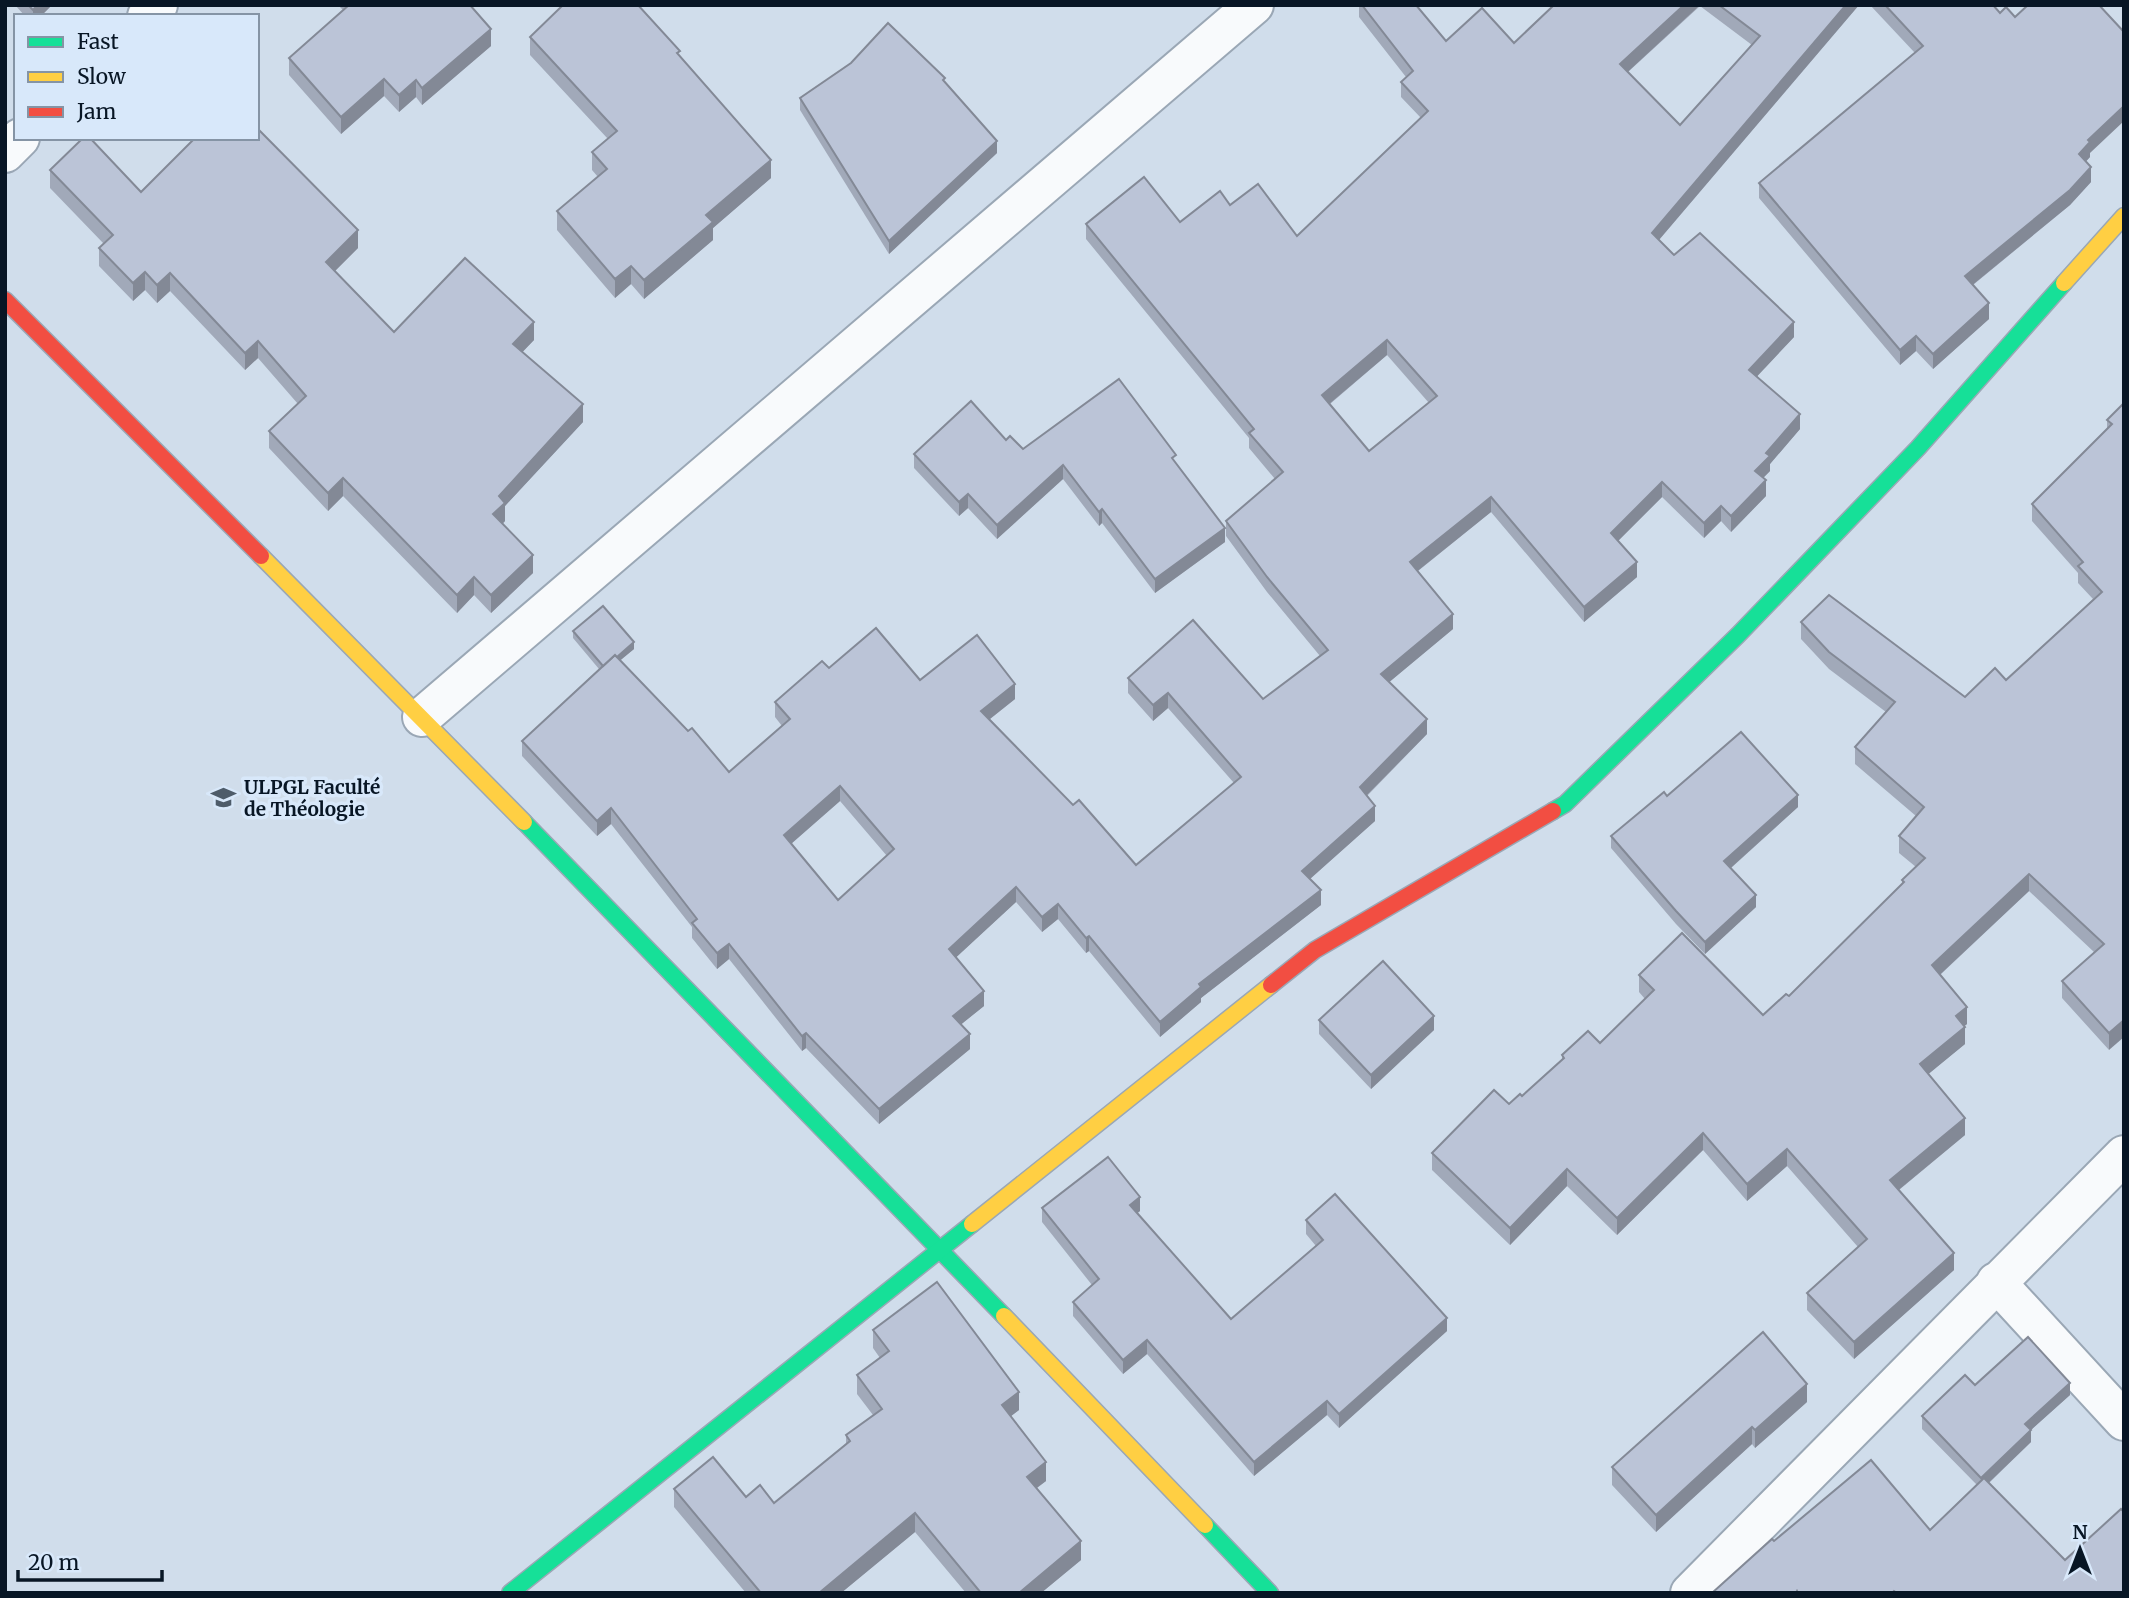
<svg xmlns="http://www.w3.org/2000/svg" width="2129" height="1598" viewBox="0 0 2129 1598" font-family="Merriweather,serif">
	<rect width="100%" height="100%" fill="#d0ddeb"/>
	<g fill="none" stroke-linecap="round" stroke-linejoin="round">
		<defs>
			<g id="street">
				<path d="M147,16L158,5"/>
				<path d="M5,153L20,138"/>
				<path d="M422,717L1254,5"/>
				<path d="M1996,1282L2124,1421"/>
				<path d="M1690,1593L2124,1155"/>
			</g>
			<g id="fast">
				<path d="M1553,811L1565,804L1738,635L1918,448L2064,283"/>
				<path d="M524,822L1004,1316"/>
				<path d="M1205,1525L1270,1593"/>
				<path d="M510,1593L972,1224"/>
			</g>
			<g id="slow">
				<path d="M2064,283L2124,216"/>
				<path d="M261,556L524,822"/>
				<path d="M972,1224L1271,985"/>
				<path d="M1004,1316L1205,1525"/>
			</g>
			<g id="jam">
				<path d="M5,300L261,556"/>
				<path d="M1271,985L1315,950L1553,811"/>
			</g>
		</defs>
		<use href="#street" stroke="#9aa7b5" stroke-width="42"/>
		<use href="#fast" stroke="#9aa7b5" stroke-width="19"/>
		<use href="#slow" stroke="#9aa7b5" stroke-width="19"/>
		<use href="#jam" stroke="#9aa7b5" stroke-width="19"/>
		<use href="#street" stroke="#f8fafc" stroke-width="38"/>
		<use href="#fast" stroke="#16e098" stroke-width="16"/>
		<use href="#slow" stroke="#ffcf43" stroke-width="16"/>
		<use href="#jam" stroke="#f24e42" stroke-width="16"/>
	</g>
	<g fill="#a1a9b9" fill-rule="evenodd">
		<path d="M15,5H52L41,16H25Z"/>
		<path d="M338,5H470L491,46L422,105L416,97L399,112L384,96L341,134L289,75V58L343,10Z"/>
		<path d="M1359,5H1416L1446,41L1514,43L1554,5H1859L1659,240L1674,255L1794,337L1757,376L1800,429L1770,464V471L1763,478L1766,496L1731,532L1721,521L1704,538L1662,497L1618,541L1637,577L1584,622L1491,512L1418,571L1453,629L1389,682L1427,734L1367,796L1375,821L1310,879L1321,905L1201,998V1002L1160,1037L1089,951L1086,953L1058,919L1042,932L1016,902L956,957L984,1006L961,1024L970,1049L879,1124L806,1048L802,1051L729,959L717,969L692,938V927L611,824L597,836L522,756V741L599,669L573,638V631L634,649L620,660L729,772L782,726L775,717V702L829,668L920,680L1015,699L990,719L1073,805L1136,865L1234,783L1168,708L1153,721L1128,693V678L1263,699L1320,656L1267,592L1226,536V521L1275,479L1249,448V438L1086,239V224L1180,222L1230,205L1297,236L1421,118L1401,97V82L1406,77L1359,17ZM1700,6L1752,45L1680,125L1628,72ZM1387,355L1429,403L1369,451L1330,404ZM840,801L887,856L838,900L791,844Z"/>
		<path d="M1870,5H1993L2090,153V157L2086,161L2091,182L2070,205L1973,285L1989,319L1933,369L1916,351L1900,365L1759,198V183L1915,53Z"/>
		<path d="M530,37L680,56L771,178L713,228V240L644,299L631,284L615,298L557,230V211L598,177L592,170V152L608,139L530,55Z"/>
		<path d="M945,83L997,153L889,254L800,110V98Z"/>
		<path d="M50,170L141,192L358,248L335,271L394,332L534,340L522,352L583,422L505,506V521L503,524L533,573L491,613L474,595L457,613L343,496L328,511L269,448V431L298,404L258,358L245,370L170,291L157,303L145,290L133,301L99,266V248L104,244L50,188Z"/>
		<path d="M2124,403L2109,1050L2062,998V981L2094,952L2029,891L1940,975L1967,1024L1964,1026L1965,1044L1928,1074L1965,1135L1899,1190L1954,1270L1854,1359L1807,1310V1293L1858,1247L1787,1166L1747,1201L1703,1150L1617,1235L1567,1186L1510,1245L1432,1170V1153L1522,1096L1562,1060V1055L1600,1043L1645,999L1639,992V975L1763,1015L1789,996L1902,884V880L1916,867L1899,853V836L1916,816L1855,764V747L1886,712L1829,669L1801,639V622L1965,697L2006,680L2093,599L2078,583V573L2032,521V504L2107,429V420Z"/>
		<path d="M1006,440L1023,449L1176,463L1225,542L1155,593L1102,523L1099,526L1063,479L997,539L968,508L959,516L914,468V454Z"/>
		<path d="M1667,796L1798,807L1731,868L1756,907L1705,954L1676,924L1611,848V836Z"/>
		<path d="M1319,1020L1434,1030L1371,1089L1319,1034Z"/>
		<path d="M1042,1208L1140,1211L1137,1213L1231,1319L1316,1246L1306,1234V1220L1447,1331L1339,1428L1327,1415L1254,1476L1147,1354L1123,1374L1073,1316V1302L1092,1285L1042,1222Z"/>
		<path d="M873,1330L1019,1410L1011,1416L1046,1481L1037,1488L1081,1560L1041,1593H966L915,1532L841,1593H746L674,1507V1489L746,1497L774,1503L846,1444V1435L873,1415L857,1394V1375L880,1358L873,1348Z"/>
		<path d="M1975,1385L2070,1395L2031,1430V1442L1989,1483L2065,1560L2124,1593H1712L1774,1541L1930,1530L1977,1485L1922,1429V1416Z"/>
		<path d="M1807,1402L1755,1448L1752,1444L1656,1532L1612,1485V1467Z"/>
	</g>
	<g fill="#838996">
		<path d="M37,5H52L41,16H33V10Z"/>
		<path d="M1684,5H1700L1620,79V64Z"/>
		<path d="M1846,5H1859L1652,248V233Z"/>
		<path d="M491,29V46L422,105V88Z"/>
		<path d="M384,79V96L341,134V117Z"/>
		<path d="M416,80V97L399,112V95Z"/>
		<path d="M2124,106V121L2090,153V157L2079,169V154L2088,140Z"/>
		<path d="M997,141V153L889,254V241Z"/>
		<path d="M771,160V178L713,228V240L644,299V280L706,215Z"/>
		<path d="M2091,167V182L2070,205L1965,291V276Z"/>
		<path d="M358,230V248L326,280V262Z"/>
		<path d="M631,266V284L615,298V279Z"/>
		<path d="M145,272V290L133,301V283Z"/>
		<path d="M170,273V291L157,303V285Z"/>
		<path d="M1989,303V319L1933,369V354Z"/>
		<path d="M534,322V340L513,362V344Z"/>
		<path d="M1794,322V337L1749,385V370Z"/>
		<path d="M1916,336V351L1900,365V350Z"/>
		<path d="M1387,340V355L1322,410V395Z"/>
		<path d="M258,341V358L245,370V353Z"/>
		<path d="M583,404V422L505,506V521L493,532V514L499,496Z"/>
		<path d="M1800,414V429L1770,464V471L1755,486V471L1766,453Z"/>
		<path d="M1063,465V479L997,539V525Z"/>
		<path d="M343,478V496L328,511V493Z"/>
		<path d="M1766,480V496L1731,532V516Z"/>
		<path d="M1662,482V497L1611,548V533Z"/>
		<path d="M968,494V508L959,516V502Z"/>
		<path d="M1491,497V512L1410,577V562Z"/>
		<path d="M1721,506V521L1704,538V523Z"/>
		<path d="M1102,509V523L1099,526V512Z"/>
		<path d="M1225,528V542L1155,593V579Z"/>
		<path d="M533,555V573L491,613V595Z"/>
		<path d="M1637,562V577L1584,622V607Z"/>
		<path d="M474,577V595L457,613V595Z"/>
		<path d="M1453,614V629L1381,689V674Z"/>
		<path d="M634,642V649L604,674V667Z"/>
		<path d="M1015,684V699L981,726V711Z"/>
		<path d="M1168,693V708L1153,721V705Z"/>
		<path d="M1427,719V734L1360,802V787Z"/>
		<path d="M840,786V801L784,850V835Z"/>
		<path d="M1798,795V807L1724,874V861Z"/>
		<path d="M1375,806V821L1302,886V871Z"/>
		<path d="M611,808V824L597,836V821Z"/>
		<path d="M2029,874V891L1932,982V965Z"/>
		<path d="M1016,887V902L949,964V949Z"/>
		<path d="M1321,890V905L1201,998V1002L1160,1037V1022L1199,984Z"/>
		<path d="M1756,895V907L1705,954V942Z"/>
		<path d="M1058,904V919L1042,932V917Z"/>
		<path d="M1089,936V951L1086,953V938Z"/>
		<path d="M729,944V959L717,969V953Z"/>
		<path d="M984,991V1006L953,1031V1016Z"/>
		<path d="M1967,1007V1024L1956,1033V1016Z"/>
		<path d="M1434,1016V1030L1371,1089V1075Z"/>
		<path d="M2124,1020V1037L2109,1050V1033Z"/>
		<path d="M1965,1027V1044L1920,1081V1064Z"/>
		<path d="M806,1033V1048L802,1051V1036Z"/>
		<path d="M970,1034V1049L879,1124V1109Z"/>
		<path d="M1965,1118V1135L1890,1197V1180Z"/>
		<path d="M1703,1133V1150L1617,1235V1218Z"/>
		<path d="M1787,1149V1166L1747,1201V1184Z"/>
		<path d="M1567,1169V1186L1510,1245V1228Z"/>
		<path d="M1140,1197V1211L1130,1219V1205Z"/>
		<path d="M1954,1253V1270L1854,1359V1342Z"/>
		<path d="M1447,1318V1331L1339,1428V1414Z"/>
		<path d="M1147,1340V1354L1123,1374V1360Z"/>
		<path d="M2070,1383V1395L2031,1430V1442L1981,1490V1478L2025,1424Z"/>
		<path d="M1807,1384V1402L1755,1448V1430Z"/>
		<path d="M1019,1392V1410L1002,1423V1405Z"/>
		<path d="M1327,1401V1415L1254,1476V1462Z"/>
		<path d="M1752,1427V1444L1656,1532V1515Z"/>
		<path d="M1046,1462V1481L1027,1495V1477Z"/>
		<path d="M915,1513V1532L841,1593H819Z"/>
		<path d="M1081,1541V1560L1041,1593H1019Z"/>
	</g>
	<g fill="#bbc4d7" stroke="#838996" stroke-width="2" fill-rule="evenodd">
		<path d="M28,5H37L33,10Z"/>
		<path d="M349,5H470L491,29L422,88L416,80L399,95L384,79L341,117L289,58Z"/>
		<path d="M563,5H638L680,51L677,53L771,160L706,215L713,222L644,280L631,266L615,279L557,211L607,169L592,152L617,131L530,37Z"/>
		<path d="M1362,5H1416L1446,41L1482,8L1514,43L1554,5H1684L1620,64L1680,125L1760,36L1719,5H1846L1652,233L1674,255L1700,233L1794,322L1749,370L1800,414L1766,453L1770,456L1755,471L1766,480L1731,516L1721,506L1704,523L1662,482L1611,533L1637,562L1584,607L1491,497L1410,562L1453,614L1381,674L1427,719L1360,787L1375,806L1302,871L1321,890L1199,984L1201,987L1160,1022L1089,936L1086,938L1058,904L1042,917L1016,887L949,949L984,991L953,1016L970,1034L879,1109L806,1033L802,1036L729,944L717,953L692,923L697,919L611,808L597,821L522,741L615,655L688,731L692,728L729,772L790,719L775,702L822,661L829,668L876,628L920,680L977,635L1015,684L981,711L1073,805L1079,800L1136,865L1241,777L1168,693L1153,705L1128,678L1193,620L1263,699L1328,650L1267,577L1226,521L1283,472L1249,433L1254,429L1086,224L1144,177L1180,222L1220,191L1230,205L1258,184L1297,236L1428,111L1401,82L1413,71ZM1387,340L1437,396L1369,451L1322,395ZM840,786L894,849L838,900L784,835Z"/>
		<path d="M1885,5H1993L2000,13L2006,7L2015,17L2028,5H2099L2124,32V106L2088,140L2090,142L2079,154L2091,167L2070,190L1965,276L1989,303L1933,354L1916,336L1900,350L1759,183L1923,46Z"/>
		<path d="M888,23L945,78L943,80L997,141L889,241L800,98L851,63Z"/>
		<path d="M257,128L358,230L326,262L394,332L465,258L534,322L513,344L583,404L499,496L505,503L493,514L533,555L491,595L474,577L457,595L343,478L328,493L269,431L306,396L258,341L245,353L170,273L157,285L145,272L133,283L99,248L113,235L50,170L83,138H90L141,192L195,138H257Z"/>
		<path d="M1119,379L1176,455L1172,458L1225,528L1155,579L1102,509L1099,512L1063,465L997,525L968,494L959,502L914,454L971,401L1006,440L1010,436L1023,449Z"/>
		<path d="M2124,403V1020L2109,1033L2062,981L2104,944L2029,874L1932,965L1967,1007L1956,1016L1965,1027L1920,1064L1965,1118L1890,1180L1954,1253L1854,1342L1807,1293L1867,1239L1787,1149L1747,1184L1703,1133L1617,1218L1567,1169L1510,1228L1432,1153L1494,1090L1509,1104L1520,1094L1522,1096L1564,1058L1562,1055L1588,1031L1600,1043L1654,990L1639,975L1682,933L1763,1015L1786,994L1789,996L1904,882L1902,880L1925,858L1899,836L1924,807L1855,747L1895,702L1829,652L1801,622L1829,595L1965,697L1995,668L2006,680L2102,592L2078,566L2083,562L2032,504L2112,424L2107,420Z"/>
		<path d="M603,606L634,642L617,657L615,655L603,666L573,631Z"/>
		<path d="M1741,732L1798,795L1724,861L1756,895L1705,942L1676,911L1611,836L1664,792L1667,796Z"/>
		<path d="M1383,961L1434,1016L1371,1075L1319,1020Z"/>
		<path d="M1108,1157L1140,1197L1130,1205L1231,1319L1323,1240L1306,1220L1335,1194L1447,1318L1339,1414L1327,1401L1254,1462L1147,1340L1123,1360L1073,1302L1099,1279L1042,1208Z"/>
		<path d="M937,1282L1019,1392L1002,1405L1046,1462L1027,1477L1081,1541L1019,1593H981L915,1513L819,1593H761L674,1489L713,1457L746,1497L760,1485L774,1503L850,1441L846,1435L882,1409L857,1375L889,1351L873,1330Z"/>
		<path d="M1763,1332L1807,1384L1755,1430L1752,1427L1656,1515L1612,1467Z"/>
		<path d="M2028,1337L2070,1383L2025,1424L2031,1430L1981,1478L1922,1416L1965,1375L1975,1385Z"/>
		<path d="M1871,1460L1930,1530L1984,1478L2065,1560L2121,1509L2124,1512V1593H1897L1894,1591L1892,1593H1798L1797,1591L1796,1593H1712L1772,1539L1774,1541Z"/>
	</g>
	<defs>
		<symbol id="university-bare" viewBox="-9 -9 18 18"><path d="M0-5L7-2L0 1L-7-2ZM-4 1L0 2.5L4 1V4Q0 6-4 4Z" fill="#4e5c6a" stroke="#d8e8fa" stroke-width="2.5" paint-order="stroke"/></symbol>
	</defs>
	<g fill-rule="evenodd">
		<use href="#university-bare" x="206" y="780" width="35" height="35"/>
	</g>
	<g text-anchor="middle" stroke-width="7" stroke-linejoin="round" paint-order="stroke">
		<g font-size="19" font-weight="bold" fill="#081625" stroke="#d8e8fa" text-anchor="start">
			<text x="244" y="794">ULPGL Faculté<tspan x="244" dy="22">de Théologie</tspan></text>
		</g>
	</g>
	<rect width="2129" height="1598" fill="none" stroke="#081625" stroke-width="14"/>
	<rect x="14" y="14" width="245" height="126" fill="#d8e8fa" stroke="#8594a5" stroke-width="2"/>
	<rect x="28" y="37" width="35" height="10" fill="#16e098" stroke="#8594a5" stroke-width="2"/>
	<text x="77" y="49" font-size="21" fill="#081625">Fast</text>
	<rect x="28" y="72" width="35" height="10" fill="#ffcf43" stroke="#8594a5" stroke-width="2"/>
	<text x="77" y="84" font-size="21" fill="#081625">Slow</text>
	<rect x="28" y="107" width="35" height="10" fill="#f24e42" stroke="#8594a5" stroke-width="2"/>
	<text x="77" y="119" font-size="21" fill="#081625">Jam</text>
	<g transform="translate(2080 1549)" stroke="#d8e8fa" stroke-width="5" paint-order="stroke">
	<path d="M0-5L12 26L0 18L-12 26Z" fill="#081625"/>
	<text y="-10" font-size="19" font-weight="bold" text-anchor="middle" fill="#081625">N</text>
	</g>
	<path d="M18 1570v10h144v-10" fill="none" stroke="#081625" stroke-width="3.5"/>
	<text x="28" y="1570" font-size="21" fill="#081625" stroke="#d8e8fa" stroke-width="5" paint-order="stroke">20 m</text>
</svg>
